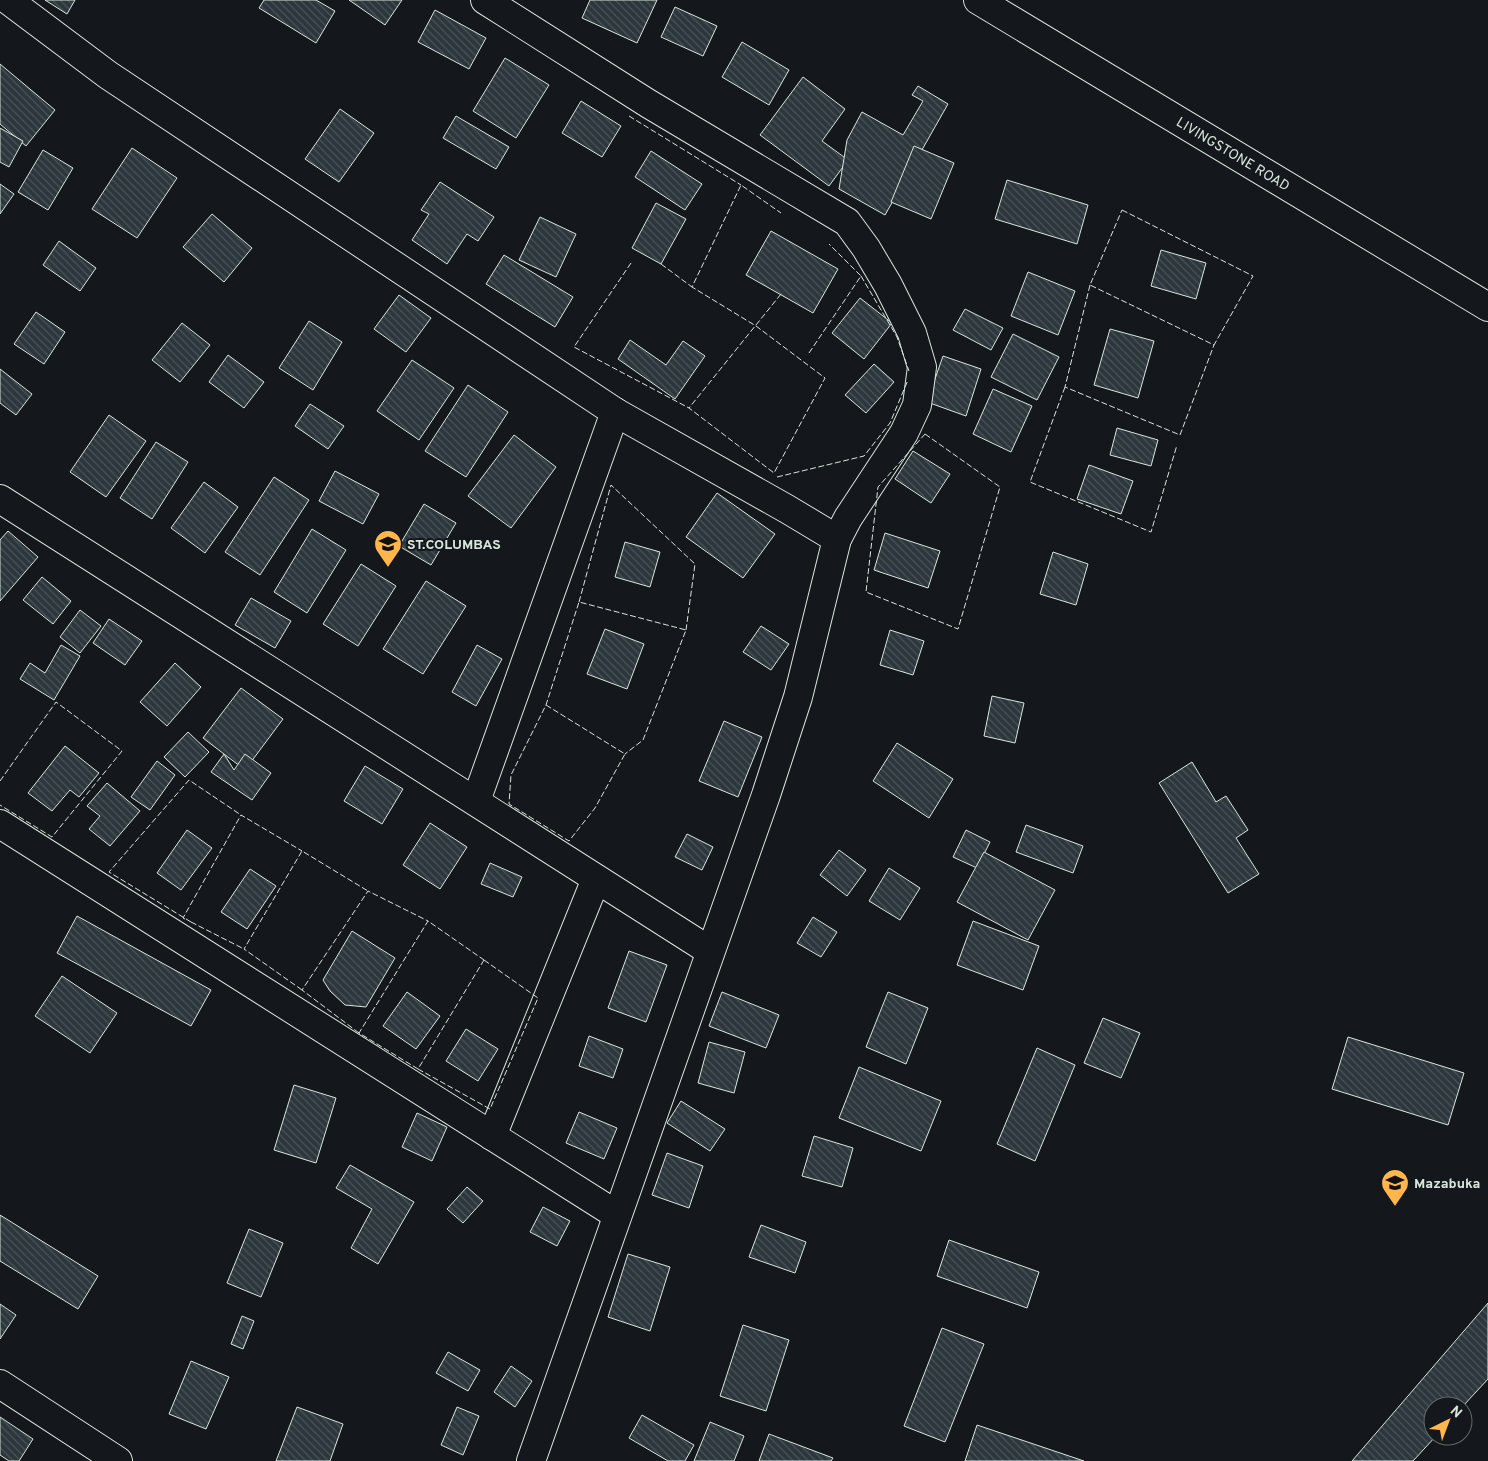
<svg xmlns="http://www.w3.org/2000/svg" width="1488" height="1461" viewBox="0 0 1488 1461" font-family="Overpass,sans-serif">
	<defs>
		<pattern id="building-back-hatch" width="6" height="6" patternUnits="userSpaceOnUse" patternTransform="scale(1.25)"><rect width="6" height="6" fill="#2c363c"/><path d="M-1 5l2 2M0 0l6 6M5-1l2 2" fill="none" stroke="#4a5358"/></pattern>
	</defs>
	<rect width="100%" height="100%" fill="#14181c"/>
	<g fill="url(#building-back-hatch)" stroke="#d8e6dc">
		<path d="M45,0H75L67,14Z"/>
		<path d="M264,0H316L335,11L316,43L259,8Z"/>
		<path d="M349,0H402L385,25Z"/>
		<path d="M590,0H657L637,43L582,18Z"/>
		<path d="M675,7L717,26L703,56L661,37Z"/>
		<path d="M435,10L486,38L469,69L418,42Z"/>
		<path d="M742,42L789,70L769,105L722,77Z"/>
		<path d="M505,58L549,85L516,138L473,111Z"/>
		<path d="M0,64L55,110L26,146L0,124Z"/>
		<path d="M803,77L845,109L822,141L848,160L829,186L760,135Z"/>
		<path d="M918,86L948,104L885,215L839,189L847,140L862,112L903,135L923,101L912,95Z"/>
		<path d="M581,101L621,126L602,157L562,133Z"/>
		<path d="M340,109L374,133L339,182L305,159Z"/>
		<path d="M456,116L509,147L496,169L443,138Z"/>
		<path d="M0,128L23,141L9,167L0,162Z"/>
		<path d="M914,146L954,163L931,219L891,202Z"/>
		<path d="M132,148L177,178L137,238L92,209Z"/>
		<path d="M43,150L73,168L48,210L18,192Z"/>
		<path d="M651,151L702,184L685,210L635,177Z"/>
		<path d="M1007,180L1088,205L1077,244L995,219Z"/>
		<path d="M440,182L494,217L478,241L467,234L447,264L412,240L429,214L421,210Z"/>
		<path d="M0,184L14,194L0,214Z"/>
		<path d="M656,203L686,219L661,264L632,248Z"/>
		<path d="M212,214L252,248L224,282L183,247Z"/>
		<path d="M540,217L576,234L556,277L519,260Z"/>
		<path d="M771,231L838,269L813,313L746,275Z"/>
		<path d="M59,241L96,268L80,291L43,265Z"/>
		<path d="M1161,250L1206,263L1196,299L1151,286Z"/>
		<path d="M504,255L573,297L555,327L486,284Z"/>
		<path d="M1028,272L1075,291L1058,335L1011,316Z"/>
		<path d="M399,295L431,318L406,352L374,329Z"/>
		<path d="M860,298L892,323L864,359L832,333Z"/>
		<path d="M965,309L1003,328L991,350L953,330Z"/>
		<path d="M36,312L65,332L44,364L14,344Z"/>
		<path d="M309,321L342,342L313,390L279,368Z"/>
		<path d="M182,323L210,345L180,382L152,360Z"/>
		<path d="M1110,329L1154,341L1138,398L1094,385Z"/>
		<path d="M1013,334L1059,357L1037,400L991,377Z"/>
		<path d="M630,340L666,365L683,341L705,356L675,399L618,359Z"/>
		<path d="M228,355L264,382L244,408L209,382Z"/>
		<path d="M943,356L981,369L966,416L927,402Z"/>
		<path d="M412,360L454,388L419,440L377,411Z"/>
		<path d="M874,364L894,382L866,413L845,395Z"/>
		<path d="M0,369L32,394L16,415L0,403Z"/>
		<path d="M468,385L508,412L466,477L425,451Z"/>
		<path d="M993,389L1032,406L1011,452L973,434Z"/>
		<path d="M310,404L344,426L328,449L295,426Z"/>
		<path d="M109,415L146,441L106,497L70,472Z"/>
		<path d="M1117,428L1158,440L1151,466L1110,455Z"/>
		<path d="M514,435L556,467L511,528L468,496Z"/>
		<path d="M156,442L188,462L152,519L120,498Z"/>
		<path d="M913,451L950,474L931,503L895,479Z"/>
		<path d="M1089,465L1133,481L1121,514L1077,499Z"/>
		<path d="M335,471L379,494L363,524L319,501Z"/>
		<path d="M274,477L309,500L260,575L225,552Z"/>
		<path d="M204,482L238,507L205,553L171,528Z"/>
		<path d="M717,493L775,534L743,578L686,537Z"/>
		<path d="M424,504L456,523L431,565L399,546Z"/>
		<path d="M312,529L346,550L307,613L274,592Z"/>
		<path d="M8,531L38,557L0,601V540Z"/>
		<path d="M885,533L940,551L928,588L874,570Z"/>
		<path d="M625,542L660,552L650,587L615,577Z"/>
		<path d="M1053,552L1088,564L1076,605L1040,594Z"/>
		<path d="M361,564L396,586L358,646L323,624Z"/>
		<path d="M42,577L71,601L53,624L23,600Z"/>
		<path d="M426,581L466,606L423,674L383,649Z"/>
		<path d="M251,598L291,621L275,648L235,625Z"/>
		<path d="M80,610L101,626L80,653L60,637Z"/>
		<path d="M109,619L142,641L125,665L93,643Z"/>
		<path d="M761,626L789,644L771,670L743,652Z"/>
		<path d="M605,629L644,644L627,689L587,674Z"/>
		<path d="M890,630L924,641L913,675L880,665Z"/>
		<path d="M61,645L80,656L54,700L20,679L30,663L45,673Z"/>
		<path d="M477,645L502,659L476,706L452,692Z"/>
		<path d="M175,663L201,687L167,726L140,702Z"/>
		<path d="M241,688L283,719L245,770L203,738Z"/>
		<path d="M992,696L1024,703L1015,743L984,736Z"/>
		<path d="M724,721L762,737L738,797L699,781Z"/>
		<path d="M188,732L209,752L185,777L164,757Z"/>
		<path d="M897,743L953,779L929,818L873,781Z"/>
		<path d="M65,746L99,773L79,797L70,790L52,811L28,793Z"/>
		<path d="M224,754L234,770L245,754L271,773L252,800L211,772Z"/>
		<path d="M157,761L175,775L150,810L131,797Z"/>
		<path d="M1192,762L1216,802L1226,796L1248,830L1236,838L1259,874L1228,893L1159,783Z"/>
		<path d="M365,766L403,789L382,824L344,801Z"/>
		<path d="M107,783L140,811L110,846L89,829L100,816L87,806Z"/>
		<path d="M430,823L467,847L440,889L403,865Z"/>
		<path d="M1026,825L1083,846L1073,873L1016,852Z"/>
		<path d="M187,830L212,848L181,890L157,873Z"/>
		<path d="M966,830L990,842L977,868L953,857Z"/>
		<path d="M687,834L713,847L702,870L675,857Z"/>
		<path d="M839,850L866,870L847,896L820,875Z"/>
		<path d="M984,852L1055,890L1028,940L957,902Z"/>
		<path d="M490,863L522,877L513,897L481,884Z"/>
		<path d="M889,868L920,888L900,920L869,901Z"/>
		<path d="M250,869L276,886L247,929L221,912Z"/>
		<path d="M77,916L211,990L191,1026L57,953Z"/>
		<path d="M813,917L837,932L821,957L797,943Z"/>
		<path d="M973,921L1039,946L1023,990L957,965Z"/>
		<path d="M352,931L395,958L366,1007L345,1005L330,991L323,980Z"/>
		<path d="M629,951L667,965L646,1022L608,1008Z"/>
		<path d="M62,976L117,1013L90,1053L35,1016Z"/>
		<path d="M407,992L440,1016L416,1049L383,1026Z"/>
		<path d="M722,992L779,1015L766,1048L709,1026Z"/>
		<path d="M888,992L928,1008L906,1064L866,1047Z"/>
		<path d="M1103,1018L1140,1033L1121,1078L1084,1063Z"/>
		<path d="M466,1029L498,1049L478,1081L446,1061Z"/>
		<path d="M589,1036L623,1049L613,1078L579,1066Z"/>
		<path d="M1348,1037L1464,1073L1448,1125L1332,1089Z"/>
		<path d="M709,1042L745,1052L734,1093L698,1083Z"/>
		<path d="M1037,1048L1075,1065L1035,1161L997,1144Z"/>
		<path d="M859,1067L941,1101L921,1151L839,1118Z"/>
		<path d="M294,1085L336,1098L316,1163L274,1150Z"/>
		<path d="M681,1101L725,1129L710,1151L667,1123Z"/>
		<path d="M579,1112L617,1128L604,1159L566,1143Z"/>
		<path d="M417,1113L447,1127L432,1161L402,1147Z"/>
		<path d="M814,1136L853,1148L842,1187L802,1176Z"/>
		<path d="M667,1153L703,1166L689,1208L652,1195Z"/>
		<path d="M350,1165L414,1202L378,1264L351,1248L372,1209L336,1188Z"/>
		<path d="M467,1187L483,1201L463,1223L447,1209Z"/>
		<path d="M543,1207L570,1221L557,1246L530,1232Z"/>
		<path d="M0,1215L98,1276L78,1309L0,1261Z"/>
		<path d="M761,1225L806,1242L795,1273L749,1257Z"/>
		<path d="M249,1229L283,1243L261,1297L227,1283Z"/>
		<path d="M949,1240L1039,1272L1027,1308L937,1276Z"/>
		<path d="M628,1254L670,1267L650,1331L608,1317Z"/>
		<path d="M1488,1303V1379L1463,1406H1433V1436H1436L1413,1461H1352Z"/>
		<path d="M0,1304L16,1315L0,1339Z"/>
		<path d="M242,1316L254,1321L243,1349L231,1344Z"/>
		<path d="M743,1325L789,1340L766,1411L720,1396Z"/>
		<path d="M942,1328L984,1344L945,1442L904,1426Z"/>
		<path d="M448,1352L480,1370L468,1391L436,1373Z"/>
		<path d="M191,1361L229,1377L206,1429L169,1414Z"/>
		<path d="M511,1366L532,1381L515,1407L494,1392Z"/>
		<path d="M297,1407L343,1424L330,1461H276Z"/>
		<path d="M457,1407L479,1416L463,1455L441,1445Z"/>
		<path d="M642,1415L694,1445L685,1461H668L629,1438Z"/>
		<path d="M0,1417L33,1439L19,1461H9L0,1455Z"/>
		<path d="M710,1422L744,1436L734,1461H694Z"/>
		<path d="M977,1425L1084,1461H965Z"/>
		<path d="M769,1434L833,1458L831,1461H759Z"/>
	</g>
	<g fill="none" stroke-linecap="round" stroke-linejoin="round">
		<defs>
			<g id="minor">
				<path d="M8,0L108,75L615,412L787,509L837,539"/>
				<path d="M485,0L649,104L847,222L866,248L888,285L912,333L922,367L917,405L904,433L848,518L837,539L798,697L766,795L531,1461"/>
				<path d="M0,499L710,951"/>
				<path d="M476,801L615,412"/>
				<path d="M0,824L617,1215"/>
				<path d="M492,1136L596,879"/>
				<path d="M0,1384L118,1461"/>
			</g>
			<g id="trunk">
				<path id="s1" d="M978,0L1488,307"/>
			</g>
		</defs>
		<use href="#minor" stroke="#d8e6dc" stroke-width="30"/>
		<use href="#trunk" stroke="#d8e6dc" stroke-width="30"/>
		<use href="#minor" stroke="#14181c" stroke-width="28"/>
		<use href="#trunk" stroke="#14181c" stroke-width="28"/>
		<g stroke="#d8e6dc" stroke-width="1" stroke-dasharray="6 2.5" stroke-linecap="butt">
			<path d="M629,116L741,185"/>
			<path d="M1122,210L1253,276L1214,345L1090,285Z"/>
			<path d="M631,263L574,347L689,408"/>
			<path d="M661,264L692,287"/>
			<path d="M861,276L897,337L909,371"/>
			<path d="M1090,285L1065,387L1180,435L1214,345"/>
			<path d="M781,294L689,408L774,473L825,378L756,326L692,287L741,185L781,213"/>
			<path d="M809,353L861,276L829,244"/>
			<path d="M1065,387L1030,482L1151,532L1177,445"/>
			<path d="M925,434L1000,487L958,629L866,592L878,487Z"/>
			<path d="M777,477L864,456L890,423L908,380"/>
			<path d="M579,602L611,485L695,564L686,630"/>
			<path d="M546,705L625,754L595,808L569,841L509,804L511,775L546,705L579,602L686,630L643,740L625,754"/>
			<path d="M0,781L56,702L122,751L52,837L0,805"/>
			<path d="M185,919L183,918L241,815L302,851"/>
			<path d="M191,922L109,872L189,780L241,815"/>
			<path d="M191,922L244,949"/>
			<path d="M484,960L538,998L490,1109L418,1069Z"/>
			<path d="M302,990L244,949L302,851L368,891"/>
			<path d="M359,1033L302,990L368,891L428,921"/>
			<path d="M418,1069L359,1033L428,921L484,960"/>
		</g>
	</g>
	<defs>
		<symbol id="school-pin" viewBox="-11 -11 22 30"><path d="M0 17L-7.5 6A9.5 9.5 0 1 1 7.5 6Z" fill="#ffb74d" stroke="#14181c"/><path d="M0-5L7-2L0 1L-7-2ZM-4 1L0 2.5L4 1V4Q0 6-4 4Z" fill="#111"/></symbol>
	</defs>
	<g fill-rule="evenodd">
		<use href="#school-pin" x="372" y="528" width="32" height="43"/>
		<use href="#school-pin" x="1379" y="1167" width="32" height="43"/>
	</g>
	<g text-anchor="middle" stroke-width="4" stroke-linejoin="round" paint-order="stroke">
		<g font-size="14" fill="#d8e6dc" stroke="#14181c">
			<text dy="5" stroke="none"><textPath href="#s1" startOffset="298">LIVINGSTONE ROAD</textPath></text>
		</g>
		<g font-size="14" font-weight="bold" fill="#d8e6dc" stroke="#14181c" text-anchor="start">
			<text x="407" y="549">ST.COLUMBAS</text>
			<text x="1414" y="1188">Mazabuka</text>
		</g>
	</g>
	<g transform="translate(1448 1421) rotate(42)"><circle r="24" fill="#14181c" stroke="#626a69"/>
	<path d="M0-4L9 19L0 12L-9 19Z" fill="#ffb74d"/>
	<text y="-8" font-size="14" font-weight="bold" text-anchor="middle" fill="#d8e6dc">N</text>
	</g>
</svg>
